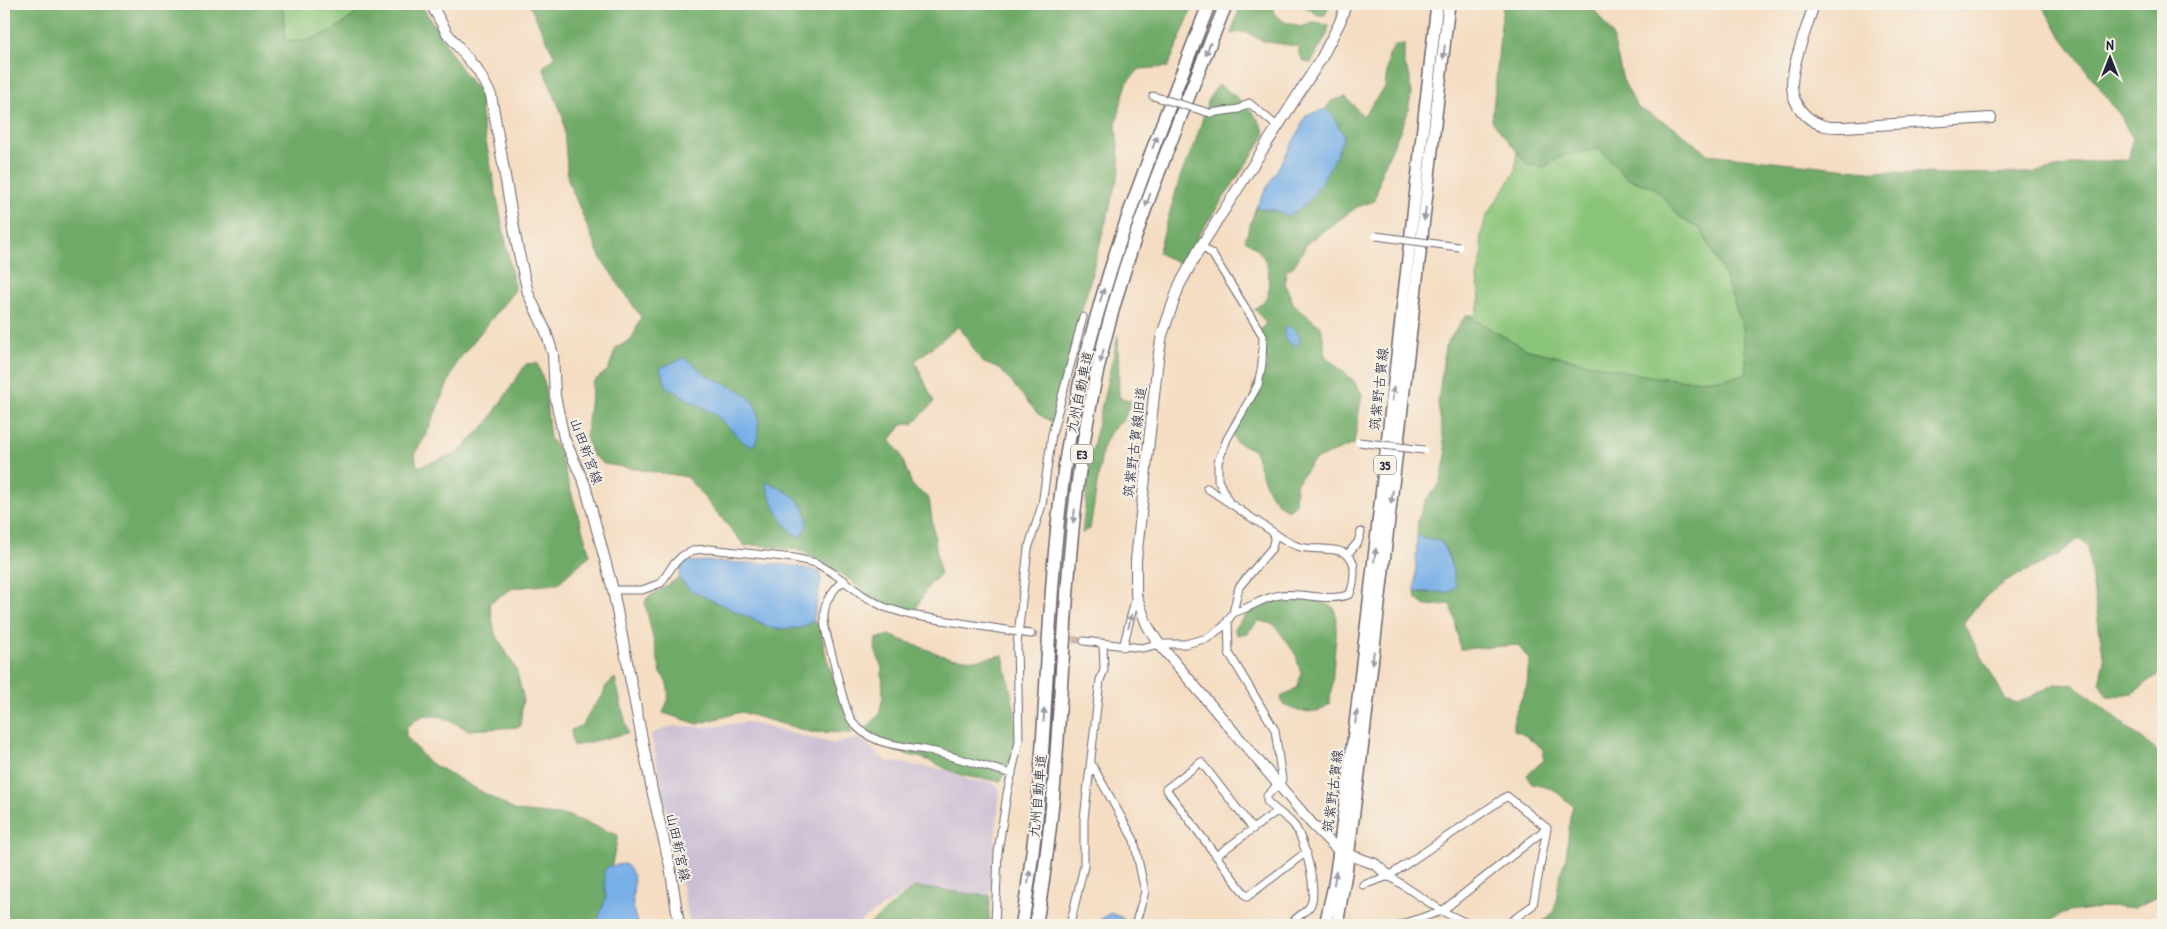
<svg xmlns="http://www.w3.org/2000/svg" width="2167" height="929" font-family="'Patrick Hand','Klee One',sans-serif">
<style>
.industrial{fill:#ccbfd4}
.green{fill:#8ac478;stroke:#56735a}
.forest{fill:#6faa68;stroke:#486652}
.water{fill:#78b0e7;stroke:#4d6991}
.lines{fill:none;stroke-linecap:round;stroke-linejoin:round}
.street-tunnel{stroke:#cab8a7;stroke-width:7;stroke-dasharray:7 3.5;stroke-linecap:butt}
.street-casing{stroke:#6c636a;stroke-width:9}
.secondary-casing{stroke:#6c636a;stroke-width:12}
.primary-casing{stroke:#6c636a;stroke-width:14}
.highway-casing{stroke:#6c636a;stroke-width:15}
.street{stroke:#fff;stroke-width:7}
.secondary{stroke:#fff;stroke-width:10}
.primary{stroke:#fff;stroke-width:11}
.highway{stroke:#fff;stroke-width:12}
.street-bridge-casing{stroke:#6c636a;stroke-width:9;stroke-linecap:butt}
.street-bridge{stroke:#fff;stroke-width:7}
.oneway{fill:#9c9ca7}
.labels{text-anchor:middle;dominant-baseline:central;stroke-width:4;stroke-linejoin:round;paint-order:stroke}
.shield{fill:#f7f3e8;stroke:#62616f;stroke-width:1}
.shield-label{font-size:12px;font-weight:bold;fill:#22223b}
.street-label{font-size:14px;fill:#22223b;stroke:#f7f3e8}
</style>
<rect width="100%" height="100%" fill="#f7f3e8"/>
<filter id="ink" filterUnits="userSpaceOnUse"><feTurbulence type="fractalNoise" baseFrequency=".02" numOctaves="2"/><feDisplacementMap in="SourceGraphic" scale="10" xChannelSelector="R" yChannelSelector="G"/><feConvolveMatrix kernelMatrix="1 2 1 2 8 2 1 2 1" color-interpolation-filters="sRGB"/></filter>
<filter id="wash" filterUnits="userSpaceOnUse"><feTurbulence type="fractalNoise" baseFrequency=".0096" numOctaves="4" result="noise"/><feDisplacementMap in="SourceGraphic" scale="20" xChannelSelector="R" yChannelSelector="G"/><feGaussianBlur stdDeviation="1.12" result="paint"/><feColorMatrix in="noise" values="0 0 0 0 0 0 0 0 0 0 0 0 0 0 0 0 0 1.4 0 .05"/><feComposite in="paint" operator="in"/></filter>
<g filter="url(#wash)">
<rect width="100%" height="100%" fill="#f4ddc2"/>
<path class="industrial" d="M746,722L834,744L860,738L886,761L947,770L970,781L991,782L1000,789L990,896L914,887L855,925H690L651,734L673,726L708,727Z"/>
<path class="green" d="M282,4H368C352,18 324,39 302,41C297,42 291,41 286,41Z
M1600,149L1626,178L1655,188L1681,218L1701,230L1721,267L1743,327L1747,374L1722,379L1679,380L1642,375L1528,350L1466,315H1476L1480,297L1477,278L1483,252L1480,239L1486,217L1515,172L1517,152L1528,165L1544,167L1564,155Z"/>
<path class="forest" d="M4,4H282L286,40C291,41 297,42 302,41C323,39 353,18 368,4H420C442,33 455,68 481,93V116L515,290L457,362L425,437L415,453L417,467L458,453L488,422L526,364L537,363L544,381L550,439L558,448L590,555L557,584L513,588L489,603L495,633L516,669L523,697L520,727L469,730L442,717L424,715L406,727V736L427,761L516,811L569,816L618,835L610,874L606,925H4Z
M529,4H1194L1168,67L1140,69L1128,81L1122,99L1116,125L1120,169L1052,422L1038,414L1001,370L982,362L959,326L915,361L934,402L913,424L902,425L890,440L900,453L912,485L929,499L940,575L926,589L914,613L871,598L845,576L800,550L754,545L745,546L687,477L604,464L591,454L586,436L593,382L608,370L616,348L632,339L641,317L600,257L568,180L563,117L543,67L555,57Z
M1241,4H1272L1274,14L1285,22L1300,27L1314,23L1329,25L1327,34L1311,63L1304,62L1299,53V47C1289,44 1278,44 1268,42C1250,38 1251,28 1231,34Z
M1301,4H1327L1328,8L1325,15H1318Z
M1503,4H1590L1612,34L1623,80L1637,107L1678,130L1707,154L1867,171L1950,174L2032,173L2091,161L2125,160L2129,158L2132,139L2122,118L2061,36L2041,4H2163V671L2133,693L2108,697L2099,683L2104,661L2087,546L2081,539C2071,542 2067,548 2059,554C2022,576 1985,584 1964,625L2006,700L2018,703L2055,684L2075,685L2163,756V896L2156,897L2135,908L2115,906L2069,912L2059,915L2045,925H1539L1554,912L1560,874L1566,859L1570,817L1573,806L1553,789L1532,784L1527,775L1544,760V750L1528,737L1514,730V716L1527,685L1529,660L1518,645L1460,649L1455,619L1450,604L1426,606L1416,599L1415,592L1430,593L1454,574L1448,554L1442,542L1417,536L1418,520L1426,500L1440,483L1446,456L1438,404L1445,346L1466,315L1528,350L1642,375L1679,380L1722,379L1747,374L1743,327L1721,267L1701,230L1681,218L1655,188L1626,178L1600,149L1564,155L1544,167L1528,165L1492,121Z
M1404,44V63L1410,77L1411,95L1407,115L1381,173L1375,201L1357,207L1308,242L1294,266L1286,271L1285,284L1294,305L1321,327L1325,347V356L1353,380L1362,394L1354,444L1314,460L1296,484L1295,505L1288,510C1267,501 1261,470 1254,450L1236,442L1231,432L1235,422L1251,405L1253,386L1267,365L1264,349L1258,334L1266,323L1255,309L1268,297C1270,270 1270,256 1245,240L1256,207L1268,211L1303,207C1319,185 1334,162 1344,136L1333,116L1326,109L1331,101L1346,97L1363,116L1385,87L1389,55L1395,45Z
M1218,85C1234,93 1263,117 1265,136L1200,233L1182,265L1158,253L1180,177L1196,140L1209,98Z
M1118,335L1119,397L1131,401L1124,419L1110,433L1103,447L1090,529L1082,533L1090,465L1096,431Z
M679,578C709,609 761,616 801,628L813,621L820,625L826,656L852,733L810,732L741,712L698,724L663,713C670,698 671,687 661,673L645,603L647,598Z
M1296,596L1317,600L1334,608L1337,620L1332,687L1329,704L1318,712L1298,711L1283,705L1281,697L1298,687L1301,674L1296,655L1274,624L1259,621L1247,633L1237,635L1234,628L1251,610L1267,602Z
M889,635L947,657L976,660L1003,655L1015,713V751L1000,782C988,778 977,779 965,776C950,772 937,763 922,758C896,751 882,752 863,731L879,715L883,697L882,668L875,649L876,639Z
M615,678L628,733L573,746L571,730L583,725L592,708L602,697L606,686Z
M914,887L990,896L989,925H869Z"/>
<path class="water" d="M1326,109L1333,116L1344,136C1337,154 1317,197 1301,208C1297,211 1292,213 1287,216C1278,209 1267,210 1256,207L1298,133L1306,115Z
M1287,327C1295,328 1301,334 1300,342L1297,346C1288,344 1283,339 1284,329Z
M684,358C692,362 696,368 703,372C726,389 762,388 758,427C758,434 758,439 754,445H747L716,415L667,387L660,368Z
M766,481C781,488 805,499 807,518C808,525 804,532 801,537C784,532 768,497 766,481Z
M1417,536L1441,542C1449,556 1453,570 1456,586L1449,592H1415Z
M710,561C746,565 785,560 819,572L821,580L813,621L801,628L774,629L690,590L679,578L682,565L686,562Z
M625,864C640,876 631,889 633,905C633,912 636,919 638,925H596L606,898L604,871L609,866Z
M1110,913L1123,918L1128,925H1092Z"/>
</g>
<g filter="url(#ink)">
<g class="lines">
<path class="street-tunnel" d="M1031,634L1084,641"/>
<defs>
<path id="street" d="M1153,96L1163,99
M1210,113L1239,109L1249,103L1277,126
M1201,246L1212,254L1263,336L1262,364L1258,385L1227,439L1218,462V480L1229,502
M1347,555L1358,542L1361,532
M844,580C818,602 822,619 830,648C835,664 844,710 852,721C872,748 906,745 935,752C961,759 987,767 1012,774
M613,590H642L661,583L673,565L682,556L695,550L709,549L794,558L816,563L833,573L864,596L884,607L910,615L1031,634
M1233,613C1250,608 1262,598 1280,595C1304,592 1328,603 1350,594C1353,586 1354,579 1354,571C1355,542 1318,552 1300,547C1290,544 1281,538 1273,532
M1228,621L1229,653L1275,730L1282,780L1267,796V801C1274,810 1285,815 1293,824C1304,836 1319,892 1310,906C1305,914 1295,916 1291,925
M1084,641L1142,648L1159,644H1185L1208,638L1224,626L1233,613L1239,587L1272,548L1274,540L1273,532L1207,488
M1123,647L1136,596
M1091,763L1134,840L1145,892L1135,925
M1253,829L1201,762L1166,789L1247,897L1301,856L1307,853
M1216,856L1277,811
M1389,876L1442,911L1470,925
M1363,885L1389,876L1507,796L1547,828L1533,905L1506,925
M995,925L998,852L1007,794L1019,741L1017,644L1028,549L1042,505L1052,434L1083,317
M1070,925L1084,866V819L1100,680L1104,670L1103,644
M1400,925L1442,911L1547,828"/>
<path id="secondary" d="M431,4L447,33L478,71L491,95L517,245L528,293L546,332L553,354L555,396L564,438L585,485L613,590L652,790L670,866L679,925
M1346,4L1340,22L1321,59L1201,246L1179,286L1162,335L1158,359L1136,560V595L1147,625L1159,644L1312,824L1339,851L1375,864L1389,876
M1814,4C1808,25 1791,66 1792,87C1793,105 1806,120 1822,125C1828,128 1838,127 1845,127L1991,118"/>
<path id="primary" d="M1325,925L1334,885L1339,851L1355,725L1437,4
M1337,925L1346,873L1363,742L1449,4"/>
<path id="highway" d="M1022,925C1029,881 1035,837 1039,793C1049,672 1049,549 1071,428C1097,280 1155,143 1209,4
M1036,925C1043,883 1049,840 1053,798C1065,662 1065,525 1093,391C1120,256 1175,130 1226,4"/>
</defs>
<use href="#street" class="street-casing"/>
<use href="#secondary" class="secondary-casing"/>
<use href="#primary" class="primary-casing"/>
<use href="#highway" class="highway-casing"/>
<use href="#street" class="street"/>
<use href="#secondary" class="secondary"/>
<use href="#primary" class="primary"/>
<use href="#highway" class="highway"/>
<defs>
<path id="street-bridge" d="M1163,99L1210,113
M1376,236L1459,247
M1359,442L1424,450"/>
</defs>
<use href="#street-bridge" class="street-bridge-casing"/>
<use href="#street-bridge" class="street-bridge"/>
</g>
<defs><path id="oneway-solid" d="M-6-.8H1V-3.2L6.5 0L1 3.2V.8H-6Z" transform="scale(1.25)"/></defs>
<g class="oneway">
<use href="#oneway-solid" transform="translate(1208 49) rotate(112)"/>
<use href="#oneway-solid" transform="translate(1444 52) rotate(97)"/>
<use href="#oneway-solid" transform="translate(1155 142) rotate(-68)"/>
<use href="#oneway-solid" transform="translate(1148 200) rotate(110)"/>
<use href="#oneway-solid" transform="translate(1425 214) rotate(97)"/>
<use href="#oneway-solid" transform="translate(1102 295) rotate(-73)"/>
<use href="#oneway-solid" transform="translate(1102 356) rotate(104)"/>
<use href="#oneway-solid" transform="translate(1393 394) rotate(-84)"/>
<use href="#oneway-solid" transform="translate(1392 497) rotate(97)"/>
<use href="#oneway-solid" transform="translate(1074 516) rotate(97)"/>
<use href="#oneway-solid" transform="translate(1375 555) rotate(-83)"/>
<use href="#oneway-solid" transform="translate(1130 621) rotate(-76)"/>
<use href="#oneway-solid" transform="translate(1373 658) rotate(97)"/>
<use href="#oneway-solid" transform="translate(1044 715) rotate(-86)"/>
<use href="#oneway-solid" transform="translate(1356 717) rotate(-83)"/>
<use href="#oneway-solid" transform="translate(1029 877) rotate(-82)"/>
<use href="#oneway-solid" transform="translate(1335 878) rotate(-81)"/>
</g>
</g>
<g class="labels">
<g class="shield">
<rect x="1071" y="444.5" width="22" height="19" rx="4"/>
<rect x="1374" y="455.5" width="22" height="19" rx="4"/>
</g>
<g class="shield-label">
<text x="1082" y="454">E3</text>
<text x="1385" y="465">35</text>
</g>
<g class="street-label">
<text transform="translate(1378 389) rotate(-84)">筑紫野古賀線</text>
<text transform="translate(1079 392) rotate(-78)">九州自動車道</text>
<text transform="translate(1134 442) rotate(-83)">筑紫野古賀線旧道</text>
<text transform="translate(587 451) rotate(70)">山田新宮線</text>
<text transform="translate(1332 791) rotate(-83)">筑紫野古賀線</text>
<text transform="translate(1037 796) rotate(-85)">九州自動車道</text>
<text transform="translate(679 847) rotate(78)">山田新宮線</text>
</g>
</g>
<rect width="2167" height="929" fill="none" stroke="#f7f3e8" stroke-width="20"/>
<g transform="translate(2110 58)" stroke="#f7f3e8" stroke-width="4" paint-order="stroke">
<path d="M0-4L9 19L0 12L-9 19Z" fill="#22223b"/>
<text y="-8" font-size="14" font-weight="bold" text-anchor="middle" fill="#22223b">N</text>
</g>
</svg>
